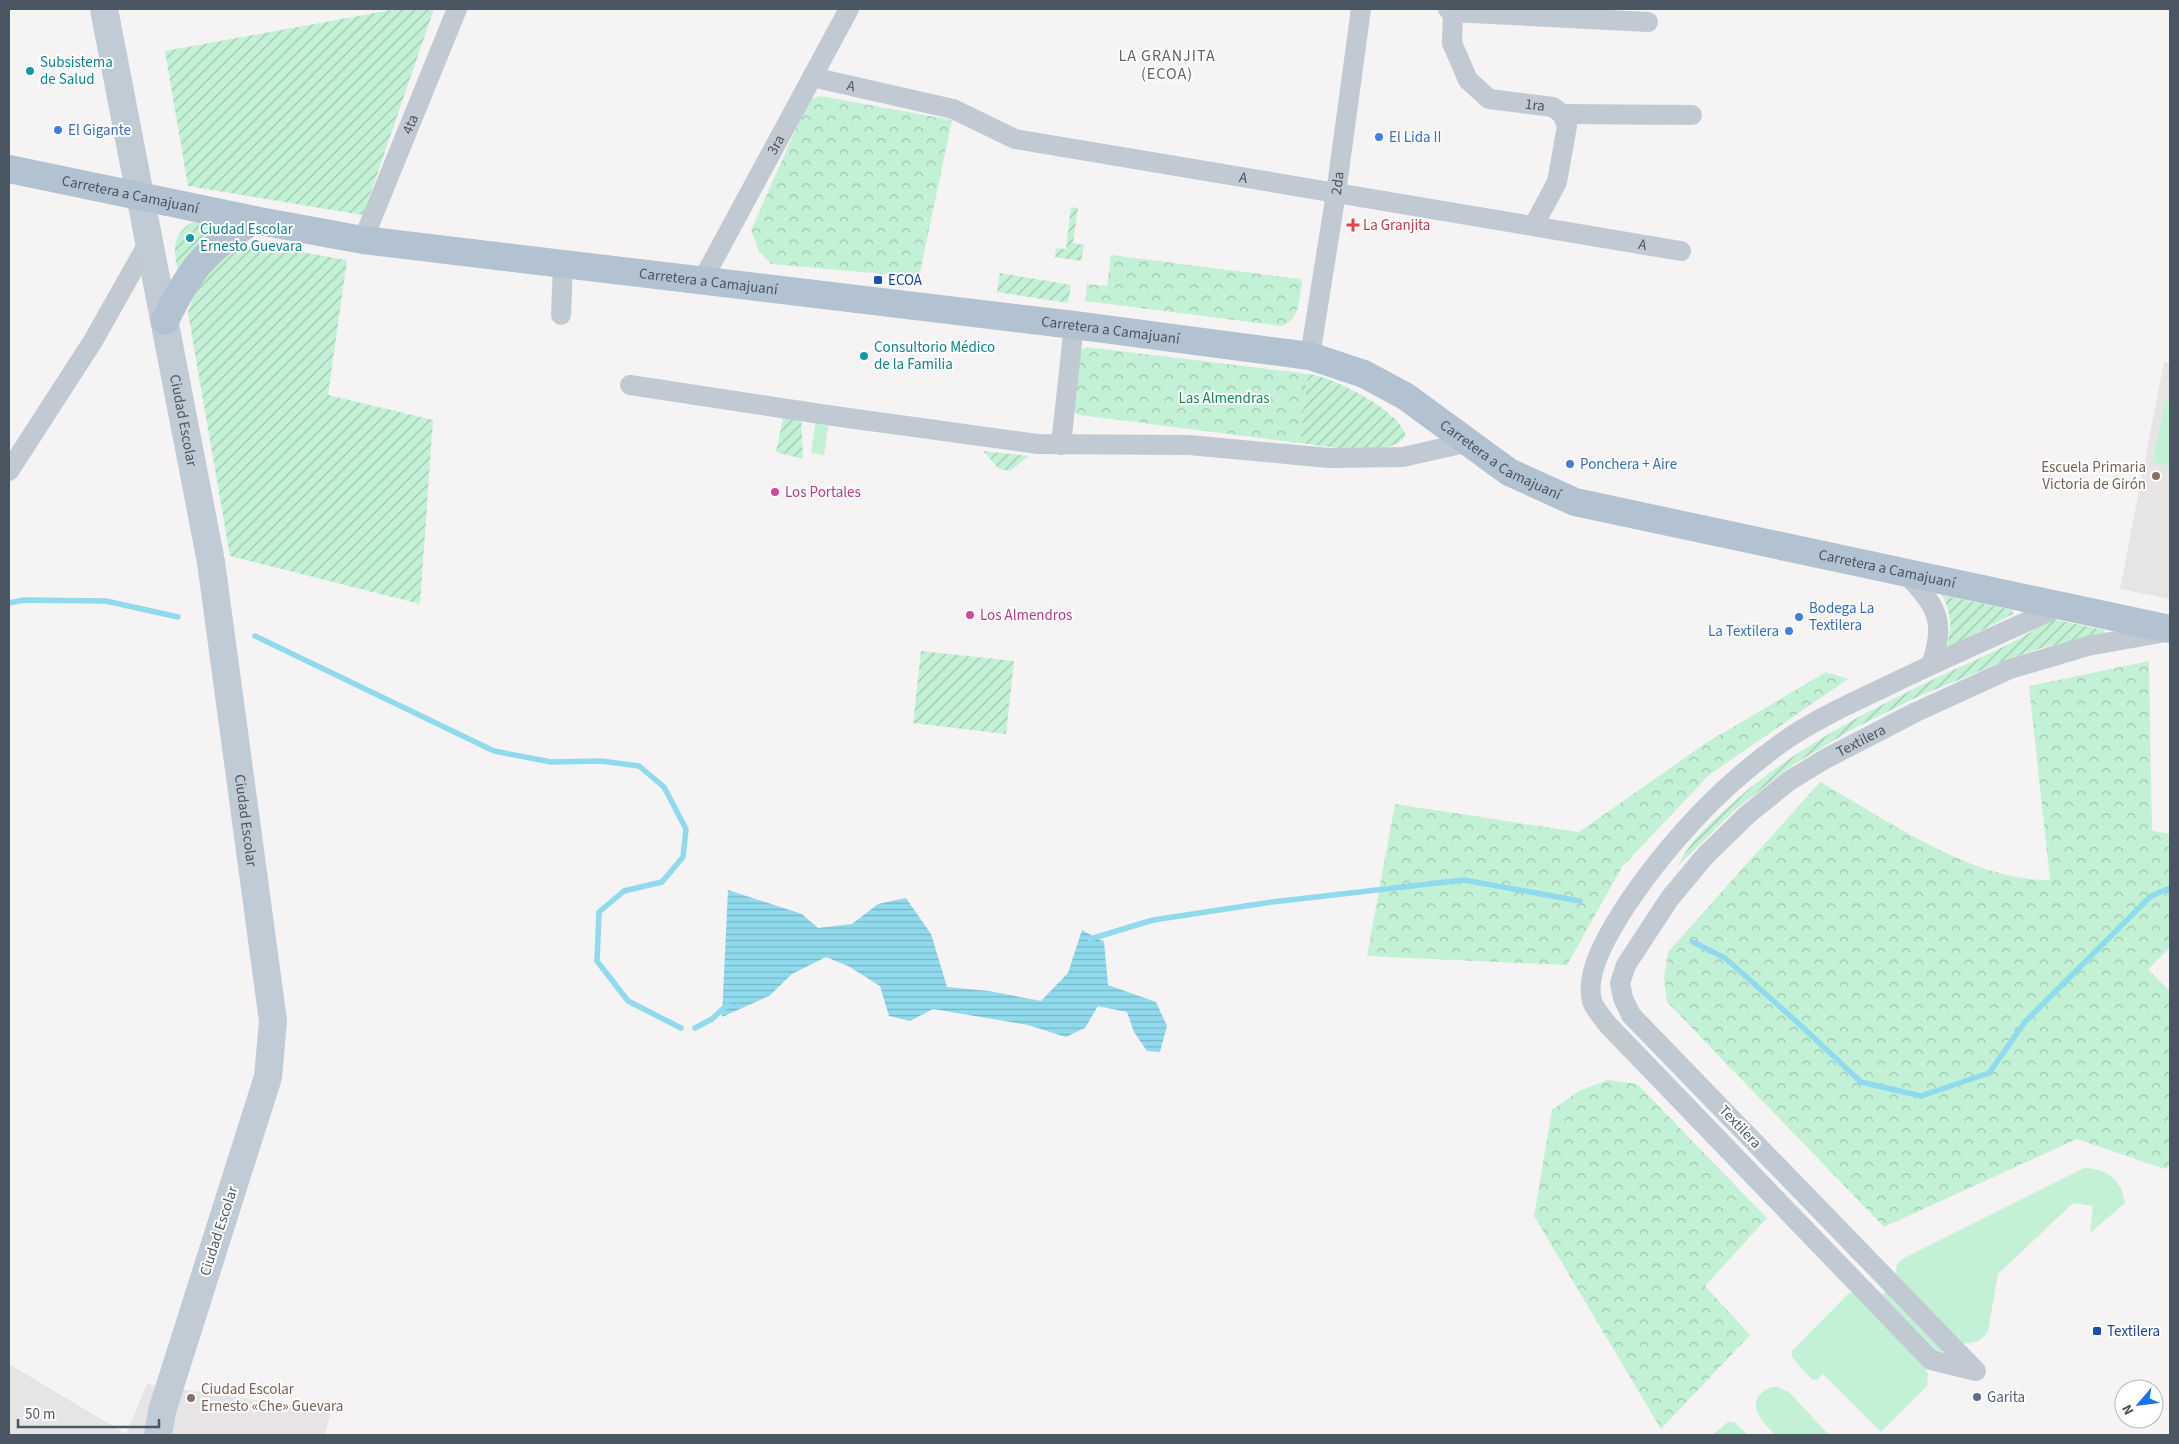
<svg xmlns="http://www.w3.org/2000/svg" width="2179" height="1444" font-family="'Source Sans 3',sans-serif">
<style>
.education{fill:#e6e4e5}
.grass{fill:#c3f1d5}
.forest{fill:url(#forest-crowns)}
.garden{fill:url(#garden-furrows)}
.water{fill:url(#water-rules)}
.lines{fill:none;stroke-linecap:round;stroke-linejoin:round}
.stream{stroke:#90daee;stroke-width:5.5}
.street{stroke:#c1cad2;stroke-width:20}
.secondary{stroke:#c1cbd6;stroke-width:28}
.primary{stroke:#b3c2d1;stroke-width:28}
.culture-dot{fill:#0f9aa8;stroke:#fff;stroke-width:2}
.shop-dot{fill:#3f7fe0;stroke:#fff;stroke-width:2}
.health-dot{fill:#e0444e;stroke:#fff;stroke-width:2}
.transit-dot{fill:#1a4fb4;stroke:#fff;stroke-width:2}
.education-dot{fill:#8d6e63;stroke:#fff;stroke-width:2}
.hotel-dot{fill:#d1479c;stroke:#fff;stroke-width:2}
.service-dot{fill:#5c6f8a;stroke:#fff;stroke-width:2}
.labels{text-anchor:middle;dominant-baseline:central;stroke-width:4;stroke-linejoin:round;paint-order:stroke}
.culture-label{font-size:15px;fill:#0d838f;stroke:#fff;text-anchor:start}
.street-label{font-size:15px;fill:#4a5661;stroke:#fff}
.shop-label{font-size:15px;fill:#366cbe;stroke:#fff;text-anchor:start}
.health-label{font-size:15px;fill:#be3a42;stroke:#fff;text-anchor:start}
.transit-label{font-size:15px;fill:#164399;stroke:#fff;text-anchor:start}
.park-label{font-size:15px;fill:#17864f;stroke:#fff}
.education-label{font-size:15px;fill:#785e54;stroke:#fff;text-anchor:end}
.hotel-label{font-size:15px;fill:#b23c85;stroke:#fff;text-anchor:start}
.service-label{font-size:15px;fill:#4e5e75;stroke:#fff;text-anchor:start}
.neighbourhood-label{font-size:16px;letter-spacing:1px;fill:#5f6368;stroke:#fff}
</style>
<defs>
<pattern id="forest-crowns" width="20" height="18" patternUnits="userSpaceOnUse" patternTransform="scale(1.25)"><rect width="20" height="18" fill="#c3f1d5"/><path d="M2 6a3 3 0 1 1 6 0M12 15a3 3 0 1 1 6 0" fill="none" stroke="#a0c6b0"/></pattern>
<pattern id="garden-furrows" width="10" height="10" patternUnits="userSpaceOnUse" patternTransform="scale(1.25)"><rect width="10" height="10" fill="#c3f1d5"/><path d="M-1 1l2-2M0 10L10 0M9 11l2-2" fill="none" stroke="#a0c6b0"/></pattern>
<pattern id="water-rules" width="6" height="5" patternUnits="userSpaceOnUse" patternTransform="scale(1.25)"><rect width="6" height="5" fill="#90daee"/><path d="M0 2.5h6" fill="none" stroke="#78b4c4"/></pattern>
</defs>
<rect width="100%" height="100%" fill="#f5f3f3"/>
<path class="education" d="M2164,362L2170,363V599L2120,589Z
M9,1364L126,1434L147,1384L331,1411L325,1435H9Z"/>
<path class="grass" d="M2165,400L2170,401V466L2153,462Z
M816,419L829,420L824,455L811,453Z
M2084,1168C2108,1169 2121,1179 2125,1203L2090,1233L2093,1206L2073,1203L1998,1274L1988,1331C1982,1343 1971,1343 1959,1344L1895,1278L1897,1264L1904,1258Z
M1886,1291L1944,1350L1940,1354L1882,1295Z
M1849,1293H1855L1923,1362L1928,1374L1927,1386L1881,1432L1823,1374L1817,1380L1811,1379L1792,1357V1351Z
M1771,1387H1777L1789,1392L1829,1435H1775C1761,1420 1742,1401 1771,1387Z
M1728,1422H1734L1748,1435H1712Z"/>
<path class="forest" d="M820,96L952,120L919,277L771,264L759,251L751,230L809,100Z
M1111,255L1300,279L1302,283C1299,300 1300,320 1281,326L1085,301L1087,284L1107,286Z
M1087,347L1308,374L1300,443L1080,415L1074,412L1081,350Z
M2149,661L2152,831L2170,834V947L2148,970L2170,991V1165L2165,1169L2077,1139L1884,1227L1667,1002L1664,978L1668,952L1820,782C1888,820 1971,881 2050,880L2029,686Z
M1826,672L1848,679L1709,775L1622,867L1567,965L1367,956L1395,804L1579,832L1706,743Z
M1608,1080L1637,1084L1767,1218L1705,1286L1750,1335L1661,1429L1534,1216L1552,1110L1579,1091Z"/>
<path class="garden" d="M397,9H434L363,215L188,186L165,51Z
M1071,207L1078,208L1073,243L1084,245L1081,261L1055,257L1056,248L1066,249Z
M199,219L223,227L179,274C172,249 172,230 199,219Z
M254,244L347,260L328,395L433,420L420,604L230,556L188,313C201,271 212,259 254,244Z
M1000,273L1071,285L1068,303L997,292Z
M1308,374C1332,376 1402,412 1406,436C1390,459 1325,446 1300,443Z
M784,413L801,416L803,459L776,452Z
M983,451L1029,456L1010,471L999,469Z
M1942,595L2012,610L2013,614L1946,649C1952,629 1952,614 1942,595Z
M2051,619L2104,630L2105,634L2038,649L1999,663L1915,698L1851,730L1793,765L1736,809L1678,866C1688,843 1708,825 1727,808C1789,751 1860,715 1936,678C1975,660 2015,644 2051,619Z
M921,651L1014,661L1006,734L913,723Z"/>
<path class="water" d="M728,890L802,914L818,928L852,924L878,904L906,898L931,934L947,987L989,991L1041,1001L1068,973L1082,930L1104,942L1108,985L1156,1002L1167,1026L1160,1052L1147,1051L1134,1032L1127,1012L1098,1006L1085,1028L1066,1037L1028,1025L933,1009L910,1021L889,1016L880,986L848,966L826,957L792,974L769,996L722,1017Z"/>
<g class="lines">
<path class="stream" d="M9,603L24,600L106,601L178,617
M255,636L494,751L551,762L601,761L639,766L664,787L686,829L683,857L662,882L624,891L599,912L597,961L628,1001L681,1028
M1090,939L1153,920L1272,902L1464,880L1580,901
M1693,942L1725,958L1797,1022L1861,1082L1921,1096L1989,1073L2025,1022L2151,896L2170,888
M695,1028L712,1019L727,1005"/>
<g class="street">
<path d="M1448,9L1451,12L1648,22"/>
<path id="s1" d="M1453,9L1452,43L1468,80L1489,99L1553,107L1562,114L1567,126L1557,182L1534,225"/>
<path id="s2" d="M812,77L953,109L1015,139L1681,251"/>
<path d="M1562,114L1692,115"/>
<path id="s3" d="M363,240L457,9"/>
<path id="s4" d="M702,281L849,9"/>
<path d="M561,315L563,264"/>
<path id="s5" d="M1310,356L1336,193L1361,9"/>
<path d="M630,385L841,417L1038,444L1189,445L1329,458L1403,457L1469,442"/>
<path d="M1061,445L1074,325"/>
<path d="M9,471L93,341L150,240"/>
<path d="M1905,573C1936,605 1947,620 1931,665"/>
<path id="s6" d="M2062,606C2002,633 1942,659 1883,688C1851,703 1819,718 1790,737C1724,782 1672,838 1627,904C1611,929 1584,971 1592,1001C1595,1010 1603,1018 1609,1026L1931,1360L1976,1371L1631,1015L1623,998L1620,983L1626,965L1670,898L1705,856L1747,815L1789,781L1825,759L1916,712L2010,669L2088,646L2166,632"/>
</g>
<path class="secondary" id="s7" d="M104,9L211,562L273,1021L268,1077L162,1411L158,1435"/>
<g class="primary">
<path id="s8" d="M9,169L254,220L363,240L1074,325L1310,356L1364,374L1405,396L1509,472L1575,502L2170,629"/>
<path d="M165,321C190,269 204,251 254,220"/>
</g>
</g>
<g class="culture-dot">
<circle cx="30" cy="71" r="5"/>
<circle cx="190" cy="238" r="5"/>
<circle cx="864" cy="356" r="5"/>
</g>
<g class="shop-dot">
<circle cx="58" cy="130" r="5"/>
<circle cx="1379" cy="137" r="5"/>
<circle cx="1570" cy="464" r="5"/>
<circle cx="1799" cy="617" r="5"/>
<circle cx="1789" cy="631" r="5"/>
</g>
<path class="health-dot" d="M1350.5 217.5h5v5h5v5h-5v5h-5v-5h-5v-5h5z"/>
<g class="transit-dot">
<rect x="873" y="275" width="10" height="10" rx="2.5"/>
<rect x="2092" y="1326" width="10" height="10" rx="2.5"/>
</g>
<g class="education-dot">
<circle cx="2156" cy="476" r="5"/>
<circle cx="191" cy="1398" r="5"/>
</g>
<g class="hotel-dot">
<circle cx="775" cy="492" r="5"/>
<circle cx="970" cy="615" r="5"/>
</g>
<circle class="service-dot" cx="1977" cy="1397" r="5"/>
<g class="labels">
<g class="culture-label">
<text x="40" y="62">Subsistema<tspan x="40" dy="17">de Salud</tspan></text>
<text x="200" y="229">Ciudad Escolar<tspan x="200" dy="17">Ernesto Guevara</tspan></text>
<text x="874" y="347">Consultorio Médico<tspan x="874" dy="17">de la Familia</tspan></text>
</g>
<g class="street-label">
<text stroke="none"><textPath href="#s2" startOffset="40">A</textPath></text>
<text stroke="none"><textPath href="#s1" startOffset="149">1ra</textPath></text>
<text stroke="none"><textPath href="#s3" startOffset="125">4ta</textPath></text>
<text stroke="none"><textPath href="#s4" startOffset="155">3ra</textPath></text>
<text stroke="none"><textPath href="#s2" startOffset="445">A</textPath></text>
<text stroke="none"><textPath href="#s5" startOffset="175">2da</textPath></text>
<text stroke="none"><textPath href="#s8" startOffset="124">Carretera a Camajuaní</textPath></text>
<text stroke="none"><textPath href="#s2" startOffset="850">A</textPath></text>
<text stroke="none"><textPath href="#s8" startOffset="709">Carretera a Camajuaní</textPath></text>
<text stroke="none"><textPath href="#s8" startOffset="1114">Carretera a Camajuaní</textPath></text>
<text stroke="none"><textPath href="#s7" startOffset="419">Ciudad Escolar</textPath></text>
<text stroke="none"><textPath href="#s8" startOffset="1534">Carretera a Camajuaní</textPath></text>
<text stroke="none"><textPath href="#s8" startOffset="1939">Carretera a Camajuaní</textPath></text>
<text stroke="none"><textPath href="#s6" startOffset="2062">Textilera</textPath></text>
<text stroke="none"><textPath href="#s7" startOffset="824">Ciudad Escolar</textPath></text>
<text transform="translate(1740 1127) rotate(46)">Textilera</text>
<text transform="translate(219 1231) rotate(-72)">Ciudad Escolar</text>
</g>
<g class="shop-label">
<text x="68" y="130">El Gigante</text>
<text x="1389" y="137">El Lida II</text>
<text x="1580" y="464">Ponchera + Aire</text>
<text x="1809" y="608">Bodega La<tspan x="1809" dy="17">Textilera</tspan></text>
<text x="1779" y="631" text-anchor="end">La Textilera</text>
</g>
<g class="health-label">
<text x="1363" y="225">La Granjita</text>
</g>
<g class="transit-label">
<text x="888" y="280">ECOA</text>
<text x="2107" y="1331">Textilera</text>
</g>
<g class="park-label">
<text x="1224" y="398">Las Almendras</text>
</g>
<g class="education-label">
<text x="2146" y="467">Escuela Primaria<tspan x="2146" dy="17">Victoria de Girón</tspan></text>
<text x="201" y="1389" text-anchor="start">Ciudad Escolar<tspan x="201" dy="17">Ernesto «Che» Guevara</tspan></text>
</g>
<g class="hotel-label">
<text x="785" y="492">Los Portales</text>
<text x="980" y="615">Los Almendros</text>
</g>
<g class="service-label">
<text x="1987" y="1397">Garita</text>
</g>
<g class="neighbourhood-label">
<text x="1167" y="56">LA GRANJITA<tspan x="1167" dy="18">(ECOA)</tspan></text>
</g>
</g>
<rect width="2179" height="1444" fill="none" stroke="#4a5661" stroke-width="20"/>
<g transform="translate(2139 1404) rotate(242)"><circle r="24" fill="#ffffff" stroke="#b7bbc0"/>
<path d="M0-4L9 19L0 12L-9 19Z" fill="#1a73e8"/>
<text y="-8" font-size="14" font-weight="bold" text-anchor="middle" fill="#4a5661">N</text>
</g>
<path d="M18 1419v8h141v-8" fill="none" stroke="#4a5661" stroke-width="2.5"/>
<text x="25" y="1419" font-size="15" fill="#4a5661" stroke="#ffffff" stroke-width="4" paint-order="stroke">50 m</text>
</svg>
